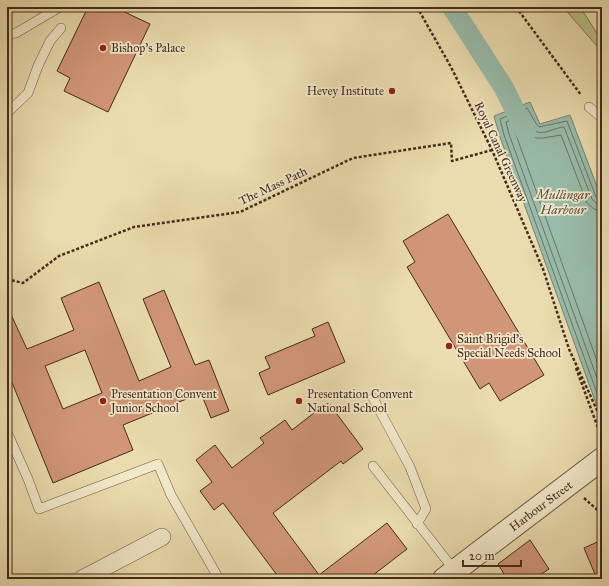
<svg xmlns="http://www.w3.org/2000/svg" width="609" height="586" font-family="'IM FELL Great Primer',serif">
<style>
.green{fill:#babf88;stroke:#7f7452}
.water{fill:#98bcab;stroke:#768272}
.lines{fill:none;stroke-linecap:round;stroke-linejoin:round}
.shore{stroke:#6e7364;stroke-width:1}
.canal{stroke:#98bcab;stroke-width:20}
.building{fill:#d19678;stroke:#442a1d;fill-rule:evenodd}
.service-casing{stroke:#6e5641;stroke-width:10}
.minor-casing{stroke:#6e5641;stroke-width:18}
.tertiary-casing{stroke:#6e5641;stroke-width:24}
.path{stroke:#442a1d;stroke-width:2.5;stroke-dasharray:3 2;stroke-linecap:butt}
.service{stroke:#f1e8ca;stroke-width:9}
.minor{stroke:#f1e8ca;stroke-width:17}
.tertiary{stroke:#f1e8ca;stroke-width:22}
.poi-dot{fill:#8f2418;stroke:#f1e8ca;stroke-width:1.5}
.labels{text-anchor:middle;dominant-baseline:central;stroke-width:3.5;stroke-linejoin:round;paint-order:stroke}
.poi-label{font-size:12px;fill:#442a1d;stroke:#f1e8ca;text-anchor:start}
.street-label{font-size:12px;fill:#442a1d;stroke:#f1e8ca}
.water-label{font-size:13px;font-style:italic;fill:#594e40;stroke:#f1e8ca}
</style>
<rect width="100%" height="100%" fill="#eadcae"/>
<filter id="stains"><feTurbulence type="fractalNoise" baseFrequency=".005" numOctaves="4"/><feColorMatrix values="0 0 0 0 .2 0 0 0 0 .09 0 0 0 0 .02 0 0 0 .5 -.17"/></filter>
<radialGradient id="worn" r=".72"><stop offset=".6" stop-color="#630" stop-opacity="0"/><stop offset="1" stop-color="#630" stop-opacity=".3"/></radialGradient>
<path class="green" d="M563,7H580L602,41V52Z"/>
<path class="water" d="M530,102L540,124L570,115L602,200V415L598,409L500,137L494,116Z"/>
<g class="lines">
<path class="shore" d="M602,200L599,199L596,197L567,121L539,127L537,125L527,108L500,119L504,135L602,407
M602,205L596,203L592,199L564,127C555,127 540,138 533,129C529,124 528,118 525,114L506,122L509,134L602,392
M602,211L594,209L587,203L561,135L543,138H536L529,133L522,122L514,125L515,132L602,375"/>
<path class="canal" d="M452,7L504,88L526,133"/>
</g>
<path class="building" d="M88,7H114L150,24L108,112L64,91L70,78L57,71Z
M448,214L544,375L500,401L489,383L480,389L407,267L415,262L403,241Z
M99,282L139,381L171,367L143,299L164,290L195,365L209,360L229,411L211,418L201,393L123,425L133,450L53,483L11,380L7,381V306L27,349L74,330L61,298ZM85,350L102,393L63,409L45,366Z
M328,322L345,362L268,395L259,373L270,368L265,357L315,336L312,329Z
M328,402L363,449L343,464L341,461L273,513L319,575L387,523L407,549L368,579H280L223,503L214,510L200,491L212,482L196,460L215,445L232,468L264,443L260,438L285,420L292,430Z
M530,540L549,569L534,579H507L498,564Z
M602,540V579H597L584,548Z"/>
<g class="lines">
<defs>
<path id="service" d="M7,34L16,33L60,7
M589,107L602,118
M7,113L28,93L38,66L50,41L61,28
M373,398L410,467L426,509L417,524
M7,432L28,479L39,509L158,464L171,495L219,579
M373,466L455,571"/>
<path id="minor" d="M82,579L162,537"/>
<path id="tertiary" d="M444,579L602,459"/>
</defs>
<use href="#service" class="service-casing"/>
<use href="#minor" class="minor-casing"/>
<use href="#tertiary" class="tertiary-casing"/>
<path class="path" d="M417,7L451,67L492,150L543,269L569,349L602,421
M516,7L581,95
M7,279L23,283L59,256L134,227L240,212L353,158L451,143L452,161L492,150
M576,368L601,436L599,438
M584,498L602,514"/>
<use href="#service" class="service"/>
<use href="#minor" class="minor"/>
<use href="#tertiary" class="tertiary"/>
</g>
<g class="poi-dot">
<circle cx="103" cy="48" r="4"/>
<circle cx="392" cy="91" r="4"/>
<circle cx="449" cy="346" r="4"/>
<circle cx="103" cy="401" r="4"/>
<circle cx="299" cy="401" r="4"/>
</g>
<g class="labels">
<g class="poi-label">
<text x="111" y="48">Bishop's Palace</text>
<text x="384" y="91" text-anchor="end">Hevey Institute</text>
<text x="457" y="339">Saint Brigid's<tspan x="457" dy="14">Special Needs School</tspan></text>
<text x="111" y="394">Presentation Convent<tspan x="111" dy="14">Junior School</tspan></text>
<text x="307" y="394">Presentation Convent<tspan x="307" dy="14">National School</tspan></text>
</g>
<g class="street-label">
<text transform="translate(501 152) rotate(65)">Royal Canal Greenway</text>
<text transform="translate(273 186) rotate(-25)">The Mass Path</text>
<text transform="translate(541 506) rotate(-37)">Harbour Street</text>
</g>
<g class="water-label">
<text x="563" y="195">Mullingar<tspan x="563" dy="15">Harbour</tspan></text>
</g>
</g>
<rect width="609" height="586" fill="none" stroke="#eadcae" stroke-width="24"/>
<rect x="8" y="8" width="593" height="570" fill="none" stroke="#442a1d" stroke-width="2"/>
<rect x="12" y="12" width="585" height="562" fill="none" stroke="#442a1d"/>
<path d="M463 560v6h58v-6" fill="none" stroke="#442a1d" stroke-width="2"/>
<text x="469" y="560" font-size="12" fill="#442a1d" stroke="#f1e8ca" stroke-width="3" paint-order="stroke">20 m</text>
<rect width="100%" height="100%" filter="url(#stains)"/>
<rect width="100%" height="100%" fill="url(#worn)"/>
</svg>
